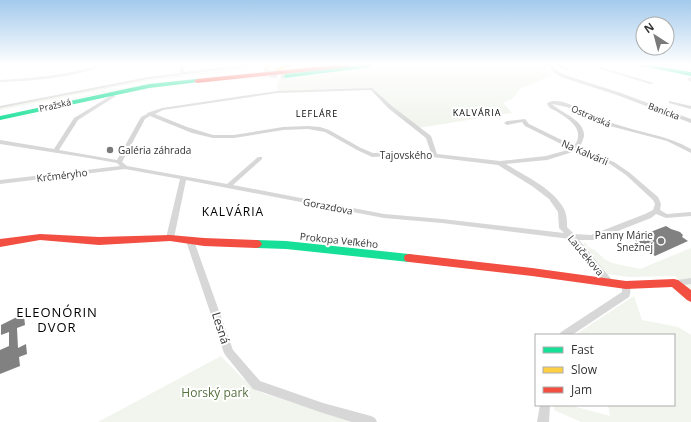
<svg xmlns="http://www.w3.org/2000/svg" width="691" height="422" font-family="'Open Sans',sans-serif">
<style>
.green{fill:#f1f5ed}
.building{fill:#818181}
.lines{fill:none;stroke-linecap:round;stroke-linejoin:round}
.secondary-tunnel{stroke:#d6d6d6;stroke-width:6;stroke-dasharray:6 3.5;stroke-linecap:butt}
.street{fill:#d7d7d7;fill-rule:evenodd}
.fast{fill:#16e098;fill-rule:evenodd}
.slow{fill:#ffcf43;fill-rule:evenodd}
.jam{fill:#f24e42;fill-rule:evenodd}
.poi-dot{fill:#7a7a7a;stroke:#fff;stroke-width:1.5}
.labels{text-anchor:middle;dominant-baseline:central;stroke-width:4;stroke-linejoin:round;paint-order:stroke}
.far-street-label{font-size:9px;fill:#333;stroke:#fff}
.far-neighbourhood-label{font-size:9px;letter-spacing:1px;fill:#000;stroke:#fff}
.poi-label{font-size:10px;fill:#333;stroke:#fff;text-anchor:start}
.street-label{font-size:10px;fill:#333;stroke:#fff}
.quarter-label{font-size:12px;letter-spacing:1px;fill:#000;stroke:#fff}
.near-street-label{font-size:12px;fill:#333;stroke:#fff}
.near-park-label{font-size:12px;fill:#56703f;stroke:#fff}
.near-neighbourhood-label{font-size:13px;letter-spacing:1px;fill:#000;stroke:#fff}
</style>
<rect width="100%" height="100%" fill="#fff"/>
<path class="green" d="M251,65H264L262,68L146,81L0,110V107L104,86L173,75L240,68L249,69Z
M334,65H341L156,84L97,94L0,117L96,93L132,87L187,79Z
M384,65H545V66L553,75L521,88L513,98L503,103L512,113L418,128L390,107L372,89L277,92L278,79L295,78Z
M270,76L282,77C240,79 197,82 155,88C102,96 51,109 0,122L116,94L157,87Z
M585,242L588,247L595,250L604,259L612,263L640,269L691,248V290L688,291L675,276L629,277L607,274L583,245Z
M634,296L642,320L678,327L691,335V422H581L554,410V405H569L610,416L608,405H674V335H575Z
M221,356L242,378L262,393L354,422H98Z"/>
<path class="building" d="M666,226L671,229L680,232L683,235L682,237L688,241L655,256L632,239Z
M24,316L25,325L17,328L18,348L26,344L27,354L19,357L20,366L0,374V350L9,346V332L1,335V325L17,317V319Z"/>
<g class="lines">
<path class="secondary-tunnel" d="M267,67V71L273,75L286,76"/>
<path class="street" d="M99,65H105C99,68 91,70 84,72C57,79 28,81 0,82V80C34,78 67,75 99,65Z
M180,65H184V72L240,65H251L249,66L148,79L0,108V106L148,77L180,73Z
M548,65H552L555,69L565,75L621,93L691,119V123L617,95L561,77L552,71Z
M554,65H560L570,69L567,70Z
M569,65H574L571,66Z
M588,65H594L654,83L650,84Z
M691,77V82L687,79Z
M372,88L392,106L431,136L437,154L500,161L546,156L571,149L525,126L522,122L507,125L504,123L507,121L525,119L529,124L574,146C576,143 578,140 578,137C580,125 564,116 556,111C552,109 548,108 547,103C555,98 568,103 576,107C589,112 601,120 615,124C641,133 667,135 691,149V153L667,141L610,126L567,107L552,104C561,113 585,120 584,136C583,140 581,145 579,148L614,162L630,173L658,197L661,204L660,210L667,214L691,212V216L666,218L656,214L651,218L595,240H579L612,280L613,282L612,284L609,285L606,284L570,239L442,223L384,218L186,180L174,238L173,240H167L166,238L180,179L125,169L0,184V180L120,166L117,163L89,158L0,144V140L54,149L74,118L112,95L116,96L78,120L59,150L117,160L141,117L147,114V113L162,108L277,91ZM371,90L388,108L426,138L431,153L416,151L373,153L361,148L329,130L320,127L308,126L283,127L234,135H213L187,127L155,114L163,110L277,93ZM150,116L192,133L213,138H234L283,130L308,129L325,132L357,150L372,157L416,155L498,165L532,186L549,199L558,212L559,228L564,233L442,219L384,214L233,185L262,159V157H258L227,184L127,166L122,162L145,119ZM576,151L610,164L626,175L653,200L655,204L653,210L645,214L591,235L574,234L567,227C567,222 567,216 565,211C555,189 526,177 506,164L547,160Z
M669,101L691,106V109L669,103Z
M190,238L193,239L194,241L233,350L260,381L323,403L371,416L375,418L377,422H352L323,413L253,389L226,356L224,353L186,241L187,239Z
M691,278V284L674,286L671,285L670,283L671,281Z
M626,282L629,283C631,287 631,293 629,297L572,335H559L561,332L622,292V285L623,283Z
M540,405H550L549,422H537Z"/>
<path class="fast" d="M359,65H374L371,67L286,78L283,76L286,74Z
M637,65H649L691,72V76Z
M197,79L200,81L199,82L149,88L0,120V116L149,84Z
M257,240L286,241L409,254L413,255L414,258L413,261L409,262L286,249L257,248L254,247L252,244L254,241Z"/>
<path class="slow" d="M266,65H272L267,69L264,67Z
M285,65H293L279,71L274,70Z"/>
<path class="jam" d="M334,65H352L349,67L197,83L194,81L197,79Z
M40,234L99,237L170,235L204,238L257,240L260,241L262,244L260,247L257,248L204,246L170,241L99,245L40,240L0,247V239Z
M409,254L532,268L626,281L674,279L678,280L691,290V302L687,300L672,287L626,289L532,276L409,262L405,261L404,258L405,255Z"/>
</g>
<linearGradient id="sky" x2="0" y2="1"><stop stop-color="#a3caec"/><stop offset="0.52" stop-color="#fff"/><stop offset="1" stop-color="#fff" stop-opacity="0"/></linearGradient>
<rect width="691" height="124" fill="url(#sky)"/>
<g class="poi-dot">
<circle cx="110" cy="150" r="4"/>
<circle cx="661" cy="241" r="4"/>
</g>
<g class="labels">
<g class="far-street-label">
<text transform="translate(55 105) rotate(-13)">Pražská</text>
<text transform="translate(664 111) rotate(21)">Banícka</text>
<text transform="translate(591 116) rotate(23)">Ostravská</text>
</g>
<g class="far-neighbourhood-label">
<text x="477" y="112">KALVÁRIA</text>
<text x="317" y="113">LEFLÁRE</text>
</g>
<g class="poi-label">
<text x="118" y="150">Galéria záhrada</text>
<text x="653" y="235" text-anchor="end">Panny Márie<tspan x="653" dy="12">Snežnej</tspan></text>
</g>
<g class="street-label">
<text transform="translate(585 152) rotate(23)">Na Kalvárii</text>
<text x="406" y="155">Tajovského</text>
<text transform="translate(62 175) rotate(-7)">Krčméryho</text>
<text transform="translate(328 206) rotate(11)">Gorazdova</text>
<text transform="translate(339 240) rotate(6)">Prokopa Veľkého</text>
<text transform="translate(586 255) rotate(50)">Laučekova</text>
</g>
<g class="quarter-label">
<text x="233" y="211">KALVÁRIA</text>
</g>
<g class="near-street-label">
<text transform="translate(221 328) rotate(72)">Lesná</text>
</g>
<g class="near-park-label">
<text x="215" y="392">Horský park</text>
</g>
<g class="near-neighbourhood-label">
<text x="57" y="312">ELEONÓRIN<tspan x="57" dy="15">DVOR</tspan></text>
</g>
</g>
<rect x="535" y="334" width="140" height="72" fill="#ffffff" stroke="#adadad"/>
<rect x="543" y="347" width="20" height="6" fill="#16e098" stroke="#adadad"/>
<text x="571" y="354" font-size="12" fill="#333333">Fast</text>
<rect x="543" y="367" width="20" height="6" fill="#ffcf43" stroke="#adadad"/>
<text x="571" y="374" font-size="12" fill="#333333">Slow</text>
<rect x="543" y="387" width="20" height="6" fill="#f24e42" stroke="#adadad"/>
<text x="571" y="394" font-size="12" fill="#333333">Jam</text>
<g transform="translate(655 36) rotate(324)"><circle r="19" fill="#ffffff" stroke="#adadad"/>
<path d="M0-3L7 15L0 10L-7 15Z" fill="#7a7a7a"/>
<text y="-6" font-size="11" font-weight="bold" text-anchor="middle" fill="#333333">N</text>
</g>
</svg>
